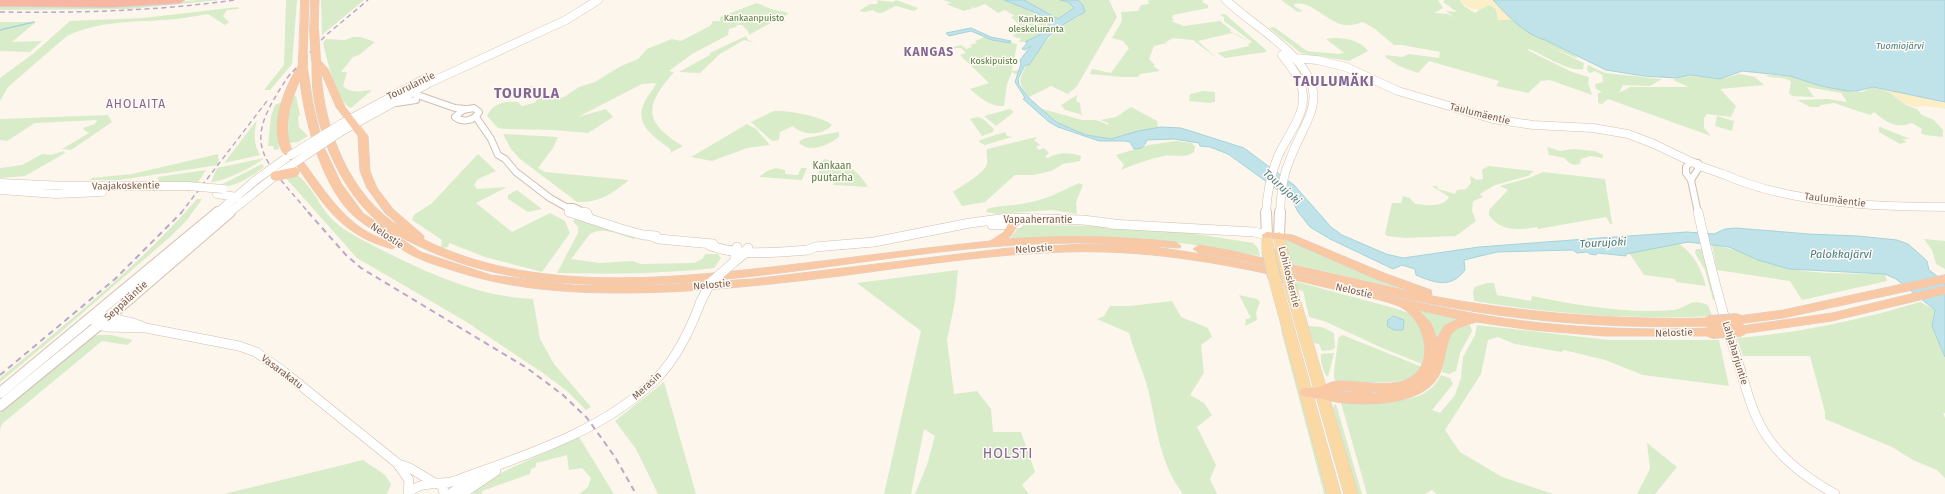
<svg xmlns="http://www.w3.org/2000/svg" width="1945" height="494" font-family="'Fira Sans',sans-serif">
<style>
.green{fill:#d8ecc9;fill-rule:evenodd}
.sand{fill:#fcefc7}
.water{fill:#bfe3e8;stroke:#a5d3da}
.lines{fill:none;stroke-linecap:round;stroke-linejoin:round}
.stream{stroke:#a5d3da;stroke-width:1.5}
.tertiary-far1-casing{stroke:#d1beb0;stroke-width:8}
.tertiary-casing{stroke:#d1beb0;stroke-width:10}
.secondary-far1-casing{stroke:#d6c0b0;stroke-width:9}
.secondary-casing{stroke:#d6c0b0;stroke-width:12}
.primary-casing{stroke:#dad1cd;stroke-width:1}
.trunk-casing{stroke:#dad1cd;stroke-width:1}
.motorway-casing{stroke:#dad1cd;stroke-width:2}
.tertiary-far1{stroke:#fff;stroke-width:6}
.tertiary{stroke:#fff;stroke-width:9}
.secondary-far1{stroke:#fff;stroke-width:8}
.secondary{stroke:#fff;stroke-width:10}
.primary{fill:#fbd9a5;fill-rule:evenodd}
.trunk{fill:#f9c8a4;fill-rule:evenodd}
.motorway{fill:#f7b7a3;fill-rule:evenodd}
.rail-far1{stroke:#b9a8c9;stroke-width:1.5;stroke-dasharray:5 3.5;stroke-linecap:butt}
.rail{stroke:#b9a8c9;stroke-width:2;stroke-dasharray:6 4.5;stroke-linecap:butt}
.tertiary-bridge-casing{stroke:#d1beb0;stroke-width:10;stroke-linecap:butt}
.secondary-bridge-casing{stroke:#d6c0b0;stroke-width:9;stroke-linecap:butt}
.primary-bridge-casing{stroke:#dad1cd;stroke-width:14;stroke-linecap:butt}
.trunk-bridge-far1-casing{stroke:#dad1cd;stroke-width:10;stroke-linecap:butt}
.trunk-bridge-casing{stroke:#dad1cd;stroke-width:14;stroke-linecap:butt}
.tertiary-bridge{stroke:#fff;stroke-width:9}
.secondary-bridge{stroke:#fff;stroke-width:8}
.primary-bridge{stroke:#fbd9a5;stroke-width:12}
.trunk-bridge-far1{stroke:#f9c8a4;stroke-width:9}
.trunk-bridge{stroke:#f9c8a4;stroke-width:12}
.labels{text-anchor:middle;dominant-baseline:central;stroke-width:3;stroke-linejoin:round;paint-order:stroke}
.far-park-label{font-size:9px;fill:#537a41;stroke:#fffaf3}
.far-water-label{font-size:9px;font-style:italic;fill:#437c86;stroke:#fffaf3}
.street-label{font-size:10px;fill:#7a5c4d;stroke:#fffaf3}
.park-label{font-size:10px;fill:#537a41;stroke:#fffaf3}
.water-label{font-size:11px;font-style:italic;fill:#437c86;stroke:#fffaf3}
.far-district-label{font-size:12px;font-weight:bold;letter-spacing:1px;fill:#846695;stroke:#fffaf3}
.quarter-label{font-size:12px;letter-spacing:1px;fill:#846695;stroke:#fffaf3}
.district-label{font-size:14px;font-weight:bold;letter-spacing:1px;fill:#846695;stroke:#fffaf3}
.near-quarter-label{font-size:14px;letter-spacing:1px;fill:#846695;stroke:#fffaf3}
</style>
<rect width="100%" height="100%" fill="#fdf6ec"/>
<path class="green" d="M199,0H219L129,9L0,10V6H125Z
M286,0H297L292,64L270,90H264L284,65Z
M321,0H364L322,35Z
M876,0L893,2L896,0L918,8L914,11L918,12L896,6C890,7 881,18 873,10L865,12L859,11L870,4H877L878,1Z
M943,0H1004L1046,17V29C1039,36 1029,43 1019,42L1021,38H1017L1012,35L1016,34L1012,31L1024,29L1011,17L1015,16L1005,10L998,13L985,4L975,8L970,6L973,8L964,11L946,4L952,3Z
M1023,0H1060L1068,2L1075,8L1058,19Z
M1078,0H1109L1117,17L1077,86L1068,94L1051,86L1029,97C1018,82 1018,82 1026,66L1029,65C1042,43 1057,27 1080,16L1083,5Z
M1148,0H1203L1202,2L1208,5V8L1173,15L1172,17L1174,20L1171,21L1184,26L1220,21L1231,30L1230,31C1235,35 1241,35 1248,41L1232,33L1198,41L1218,59L1193,40L1173,38L1166,42L1167,43L1154,46L1149,59L1155,65L1153,66L1160,71L1140,74L1138,77H1121L1090,74L1092,69L1111,73L1129,48L1123,41L1112,38L1122,21L1121,12L1138,11L1141,5L1149,4Z
M1281,0H1438L1443,8L1434,13L1448,14L1455,18L1446,11L1457,12L1443,2L1445,0H1460L1464,6L1475,13L1485,6L1490,5L1496,9L1498,19L1513,20L1537,37L1545,40L1578,57L1576,58L1546,45L1584,63L1583,69C1569,72 1543,55 1530,49L1527,50L1572,72L1589,77L1588,83L1592,95L1550,80L1541,81L1528,93L1496,86L1499,81L1429,61L1418,73L1399,66L1385,57L1386,55L1402,57L1409,54L1439,58L1440,52L1402,45H1394L1375,29L1363,22C1356,24 1350,26 1344,25C1329,23 1310,0 1295,4L1294,6L1303,11L1298,12Z
M757,3L771,9L789,13L780,19L787,22L774,21L749,35L748,31L742,25H737L736,27L729,29L728,35L692,54L669,71L674,72C646,104 641,121 683,146L670,153L671,150L669,148C653,136 633,124 645,101C648,95 654,89 656,83L642,84L578,117L606,109L613,117L588,133L554,130L505,129L498,128L487,116C493,103 505,101 518,102L522,106L534,103L537,100L535,97L507,98L532,86L539,89L538,95L549,98L564,97L579,87L595,82L621,66L638,59L647,49L672,39L681,41L710,26L713,21H720V17Z
M238,7L239,9L227,10L223,16L229,22L225,25L208,14C194,16 180,19 166,20C131,22 99,21 67,36L8,87L0,101V78L34,53L70,21L143,18Z
M1225,14L1266,50V52L1225,58L1217,53L1249,46L1248,44L1252,42L1224,21V17L1220,15Z
M0,22H36L12,42L42,41L30,52L0,51Z
M1274,27L1307,51L1338,54L1344,53L1326,39C1339,36 1360,39 1368,51L1349,61L1301,53L1269,28Z
M970,28L991,37L1017,44L1012,71L1019,70L1017,75L1012,72L1007,84L1004,106C990,107 981,98 970,89L989,83L960,55L966,53L961,48L944,49L961,45L966,49L972,47L970,45L977,43L975,41L985,37L971,31L949,36L951,34L946,33Z
M746,36L748,40L756,43L744,40L720,54L700,73L679,72L710,55V53Z
M353,37H361L375,42L359,55L353,57L341,72H347L343,86C351,94 362,91 372,90L351,108C337,104 326,56 323,43L326,39L345,40Z
M1588,65L1605,73L1662,79L1650,86L1623,85L1619,93L1630,87H1689L1675,81L1674,79L1692,76L1721,79L1739,74L1755,77L1764,85L1720,89L1736,106L1731,117L1707,114L1704,118V128L1711,136L1608,99L1602,104L1598,103V93L1602,92L1596,89L1595,84L1603,82L1602,75L1595,71L1590,73L1587,70Z
M1765,75L1790,76L1821,86L1854,92H1862L1873,87L1889,92L1906,105L1917,109L1922,115L1934,120L1943,130V137L1925,135L1921,133L1922,129L1912,123C1896,129 1886,122 1874,112L1870,115L1834,103L1821,105L1819,107H1810L1797,100L1828,99L1847,102L1841,93L1807,87L1814,97L1792,96L1789,93L1791,82C1784,75 1773,80 1765,75Z
M1203,91L1215,92V102L1210,103L1189,101L1190,94Z
M1077,95L1076,101L1080,103L1081,113L1083,115L1065,110L1061,105Z
M296,96L300,115L298,116L299,127L308,136L298,142L288,143L289,117L293,97Z
M284,101L277,129L279,149L274,150L273,146H268L271,116L275,105Z
M1131,107L1157,121L1158,128L1111,139L1101,138L1086,135L1056,122L1039,108L1082,120H1096L1109,125L1108,123L1100,120L1116,117Z
M1010,109L1014,112L996,126L984,116Z
M774,111C787,110 823,116 832,125C823,136 802,136 793,126L780,132L779,140L772,141L751,122Z
M108,115L112,122L71,150L62,149L89,133L85,131L83,128L95,124L97,120L35,123L7,141L0,140V119Z
M1717,116L1734,121L1732,131L1715,126Z
M978,117L983,119L994,129L993,132L982,136L970,119Z
M257,120C254,133 253,143 260,155L224,163Z
M747,124L756,129L770,145L747,148L712,161L691,157Z
M1879,127H1880L1910,139H1902L1907,142L1900,144L1879,132Z
M839,132V137C828,145 811,154 799,143L801,140L806,138Z
M1005,132L1007,136L1012,137L985,145L979,142L980,140Z
M503,134L558,137L553,148L538,168L545,172L629,180C612,194 599,203 577,202L520,159L511,149Z
M1036,137L1037,138L1034,140L1040,145L1036,147L1039,150L1044,148L1049,153L1045,157L1047,158C1059,152 1069,152 1081,156L1080,161L1063,164L1051,171L1034,175H1015L985,202L962,206L953,192C961,186 985,173 987,164C988,160 986,155 987,149Z
M1176,141L1192,143L1195,147L1194,152C1184,159 1175,154 1164,156C1149,159 1135,164 1121,170L1124,165L1116,155L1149,145Z
M1547,147L1560,151L1573,149L1595,151L1603,155V158L1590,156L1581,159L1580,164C1573,166 1569,164 1565,158L1549,155Z
M64,151L65,153L25,176L0,178V168L22,165L42,154L51,155Z
M218,154L219,165L119,180H90L92,178L132,174Z
M478,154L496,171L478,179L474,185L477,189L507,187L476,203L512,232L550,213L565,221L570,233L542,272L485,257L449,243L448,247L441,248L442,240L412,220L414,215L432,203Z
M264,158C254,167 223,182 211,182L217,168Z
M824,159C846,164 856,167 868,187L833,185L834,182L815,181Z
M262,164L264,167C249,177 237,188 219,186Z
M1488,166L1534,171L1528,176L1495,185L1480,194L1483,197L1473,201L1472,211L1476,221L1456,236L1405,238L1387,236L1385,234L1392,203H1401L1403,196L1410,198L1415,204C1426,205 1443,208 1449,197L1432,186H1437L1438,189L1455,194L1457,190L1466,189L1471,183L1470,176L1477,180L1483,179L1482,170Z
M776,168L785,170V174L798,175L801,168H807L802,180L759,177L767,171Z
M206,170L197,184L159,183L158,177Z
M1543,172L1605,179L1612,223L1611,225L1606,217L1538,229L1537,227C1517,230 1501,232 1489,215V210L1508,190L1500,186L1529,178Z
M296,174C313,186 319,207 334,221C348,234 367,242 384,251C430,274 480,297 533,299L540,339L554,364L591,407L586,410L567,391L543,373L465,321L357,258L284,176Z
M1079,183L1083,185L1076,202L1077,214L1052,210L997,214L986,212L987,209C999,205 1013,206 1027,203C1045,200 1062,191 1079,183Z
M517,190L542,209L528,212L508,199V195Z
M197,199H202L187,220L170,237L56,336L0,382V378C68,322 139,266 197,199Z
M577,217L636,237L634,239C620,235 603,226 590,234L571,259L599,263L633,261L641,264L694,263L702,259L705,254H718L721,258L714,268C662,274 609,274 557,273L578,233V227L573,221Z
M1020,225L1100,226L1184,232L1253,243L1258,248L1260,256L1188,244L1146,239L1080,236L1010,239Z
M1924,239L1945,241V269L1936,264L1932,250Z
M1285,240L1300,244L1428,295L1289,263Z
M1678,243C1694,254 1701,268 1706,286L1676,282L1675,279L1644,275L1629,253Z
M1712,245C1738,248 1761,262 1787,268C1816,275 1855,273 1885,274L1887,281L1802,300L1790,281L1717,270Z
M1696,249H1702L1715,300H1713L1705,270L1695,253Z
M958,270L955,301L947,340L954,394L977,391L991,409L993,432H1021L1035,472L1022,485L1029,494H915L927,465L935,436L924,429L911,494H884L921,331L857,283Z
M1294,281L1394,308L1409,313L1419,322L1427,345L1422,364L1380,347L1324,321L1309,317L1303,291L1297,290ZM1393,316L1403,320V330H1394L1387,326L1390,317Z
M1487,283H1494L1497,295L1531,301L1532,296C1574,305 1630,314 1673,310C1686,309 1690,297 1708,305L1712,316C1631,320 1553,314 1474,301L1473,292L1475,287Z
M1239,295L1257,299L1260,302L1256,313L1257,320L1245,326L1246,319L1251,318Z
M1172,301L1181,317L1208,328L1212,337L1201,345L1204,373L1190,395L1204,403L1212,415L1197,427L1216,465L1210,479L1217,494H1183C1159,463 1157,426 1148,389C1143,370 1134,352 1129,333L1097,319L1104,316L1110,306H1130Z
M1920,302L1945,315V413H1943L1945,418V478L1937,470L1913,460L1892,447L1825,419V412L1810,356H1743L1737,338C1799,333 1860,320 1920,302Z
M1415,309L1462,319L1445,326L1438,343L1431,325Z
M1470,325L1472,331L1460,353L1456,371L1449,374L1442,372L1451,333L1459,327Z
M1477,325L1609,340H1719L1729,386L1643,375L1605,360L1564,350L1561,352L1515,344L1498,337L1488,340L1481,374L1445,430L1460,452L1502,477L1553,494H1437L1432,490L1425,494H1367L1341,403C1373,397 1423,412 1441,375L1450,378L1453,384L1432,410L1440,413L1455,395L1461,378L1463,357L1475,335Z
M1307,326L1322,327L1334,333L1335,348L1331,350L1322,351L1319,344L1314,343Z
M1282,328L1328,494H1324L1281,330Z
M98,335H111L133,340L127,345L102,341L26,404L2,424L0,429V413L90,338Z
M1342,335L1345,336L1422,367C1419,371 1415,376 1410,378C1397,385 1352,382 1335,380C1332,376 1338,346 1338,338Z
M1334,353L1328,377C1323,373 1320,360 1321,354Z
M664,382L696,494H658L636,449L615,421Z
M1336,404L1362,494H1357L1333,409L1334,405Z
M579,437L614,494H579L588,487L591,478L582,468L569,470L567,455L536,463V467L531,469L530,474L482,491V494H473L474,489L505,471Z
M1647,443L1677,467L1655,494H1637L1650,469Z
M363,460L385,475L391,484L387,494H224Z"/>
<path class="sand" d="M1460,0H1493L1513,20H1498L1496,9L1490,5C1486,6 1485,8 1481,9C1472,12 1465,6 1460,0Z
M1873,87L1945,102V109L1925,106L1916,107L1905,104L1889,92Z"/>
<path class="water" d="M1004,0H1024L1058,19L1074,8L1068,2L1060,0H1078L1083,5L1085,12L1066,23L1048,37L1029,65H1025L1018,79L1019,85L1029,98L1056,122L1086,135L1111,139L1138,131L1161,127L1181,128L1244,148L1294,185L1331,227L1342,235L1386,254L1403,258L1479,247L1599,238L1687,232L1714,234L1725,229L1736,228L1809,234L1858,236L1897,240L1908,244L1915,250L1927,261L1929,270L1945,282V357L1932,326L1935,310L1896,279L1885,274L1789,269L1758,260L1729,247L1688,242L1626,254V256L1598,253L1596,255L1590,254L1587,252L1577,253L1573,250L1497,252L1464,260L1465,270C1451,289 1435,283 1416,275L1415,269L1402,265L1393,269L1330,239L1310,227L1298,212L1292,200L1228,154L1210,147L1200,146L1199,143L1174,139L1147,140C1144,147 1142,149 1134,149L1130,142L1125,141H1099L1058,127L1049,122L1023,99L1025,98L1015,82L1021,64L1020,60L1031,46L1025,50L1022,49L1028,42H1025C1035,36 1047,35 1049,21L1039,14Z
M1493,0H1945V102L1873,87L1857,91H1847L1821,86L1790,76L1742,71L1720,79L1691,75L1676,78L1644,76L1606,70L1545,40C1524,34 1507,15 1493,0Z
M971,28L991,37L1011,41L1010,43L992,40L971,31L949,36L946,33Z
M1393,316L1404,320L1403,330H1394L1387,326L1388,320Z"/>
<g class="lines">
<path class="stream" d="M0,30L34,22"/>
<defs>
<path id="tertiary-far1" d="M406,91L455,108L465,109
M396,103L416,100
M474,108L479,112C474,121 463,123 455,117L463,110Z
M476,117L491,139L498,155L505,159L516,172L550,198L566,207H573L586,213
M1691,162L1698,163L1700,166L1691,180L1686,173V167Z
M1691,180L1698,213
M566,207L571,213"/>
<path id="tertiary" d="M569,212L621,229L643,235L656,236
M584,212L587,213L588,217
M1698,212C1709,262 1722,312 1738,362C1746,387 1752,415 1768,438C1784,461 1810,480 1835,494
M1110,224L1254,232L1267,235
M992,225L1019,224
M651,236L659,239L713,244
M709,245C739,257 776,252 808,250L815,247L874,242L970,223L1008,218L1083,220L1115,224
M737,247L734,262L744,254L748,248
M96,315L133,323L146,328L239,346L256,352L284,372L397,463L409,480L408,492
M96,324L106,327L142,328
M398,464L410,468L433,482
M437,483L443,487L444,494
M408,493C422,481 434,485 451,482C457,481 462,478 468,476C533,453 608,428 658,377C678,356 691,328 701,301
M450,494L474,478
M462,494L496,471"/>
<path id="secondary-far1" d="M1226,0C1246,19 1270,33 1290,53C1334,98 1306,115 1289,162C1282,178 1281,196 1280,213
M1284,57L1317,60L1346,67L1398,91L1493,119L1533,125L1593,128L1628,134L1654,144L1700,166L1728,176
M341,124L426,78
M342,131L429,83L566,20L598,0
M1723,174C1786,203 1876,207 1945,207
M0,183L67,186H188
M0,190L56,194L102,192
M217,194L237,197
M217,213L257,179
M229,213L275,176
M1266,213C1267,193 1271,174 1278,156C1286,138 1305,115 1303,95C1302,79 1291,67 1282,55"/>
<path id="secondary" d="M1266,212L1267,235
M1279,235L1280,212
M0,393L218,212
M0,406L99,325L230,212"/>
<path id="primary" d="M1267,232L1272,235L1274,250L1268,254L1262,250V235Z
M1279,232L1284,235L1288,253L1282,257L1276,253L1274,235Z
M1274,273L1280,277L1341,494H1327L1268,277Z
M1289,278L1295,282L1358,494H1344L1283,282Z"/>
<path id="trunk" d="M301,0H309L307,56L303,59L299,56Z
M311,0H319L318,29L314,31L310,29Z
M316,58L319,59L328,69L345,107L368,136L370,171L377,188L393,209L423,235L424,237L423,239C529,293 666,279 780,266C850,258 920,248 990,241L1004,232L1009,222L1020,217H1028L1029,219C1026,223 1021,223 1018,226C1013,230 1013,236 1007,239C1064,235 1120,236 1176,242L1181,246L1180,248L1145,246C1252,258 1355,291 1461,311C1544,327 1627,331 1711,328L1715,329L1717,332L1715,335L1711,336H1604L1532,330L1476,322L1458,328L1451,334C1445,348 1446,363 1438,377C1421,406 1366,406 1336,402C1326,400 1317,397 1306,397L1301,395L1300,392L1301,389C1307,387 1314,389 1319,387C1326,385 1330,382 1336,381C1358,380 1382,387 1403,381C1439,369 1426,316 1396,305C1373,297 1348,293 1324,287C1239,266 1154,249 1065,252C990,254 915,266 840,276C767,285 694,293 621,293C566,293 511,289 458,272C436,265 416,260 397,246L392,249C342,235 326,208 298,168C293,160 283,156 280,147C271,120 285,86 300,63H306L307,65L313,104L323,145L341,183L363,213L421,252L491,275L573,285H662L752,279L1009,248L1083,244L1134,245C975,233 818,277 659,284C583,287 505,283 434,253C414,244 393,235 376,220C343,191 321,142 314,99C312,87 312,74 312,61ZM321,72L336,107L358,136L360,171L367,188L385,213L402,228C350,197 324,130 321,72ZM300,80C304,122 323,190 356,218C366,226 378,233 389,241C349,230 328,195 305,164C300,157 292,153 290,145C284,123 291,100 300,80ZM1418,310L1458,319L1444,326L1437,339L1431,323ZM1347,391L1376,393L1381,392H1332Z
M1267,232L1293,235L1384,273L1431,290L1432,296C1524,313 1615,320 1709,318L1713,319L1715,322L1713,325L1709,326C1616,329 1524,322 1432,304C1354,289 1278,266 1199,253L1193,249L1199,245L1228,250L1413,292L1376,279L1287,240L1263,237L1262,235Z
M1945,275V283L1783,318L1738,324L1734,323L1732,320L1734,317L1738,316L1783,310Z
M1945,286V294L1832,321L1741,334L1737,333L1735,330L1737,327L1741,326L1832,313Z"/>
<path id="motorway" d="M0,0H184L180,3L112,7L0,6Z"/>
</defs>
<use href="#tertiary-far1" class="tertiary-far1-casing"/>
<use href="#tertiary" class="tertiary-casing"/>
<use href="#secondary-far1" class="secondary-far1-casing"/>
<use href="#secondary" class="secondary-casing"/>
<use href="#primary" class="primary-casing"/>
<use href="#trunk" class="trunk-casing"/>
<use href="#motorway" class="motorway-casing"/>
<use href="#tertiary-far1" class="tertiary-far1"/>
<use href="#tertiary" class="tertiary"/>
<use href="#secondary-far1" class="secondary-far1"/>
<use href="#secondary" class="secondary"/>
<use href="#primary" class="primary"/>
<use href="#trunk" class="trunk"/>
<use href="#motorway" class="motorway"/>
<path class="rail-far1" d="M0,12C79,13 157,11 235,0
M290,74C241,145 258,153 309,213
M287,78L325,36L368,0
M181,213L267,101"/>
<path class="rail" d="M308,212L346,255L361,268L527,368L563,395L587,418L615,457L636,494
M0,375L115,279L182,212"/>
<defs>
<path id="tertiary-bridge" d="M701,301L711,282L734,262"/>
<path id="secondary-bridge" d="M291,155L341,124
M275,176L342,131
M257,179L285,159
M188,186L223,189"/>
<path id="primary-bridge" d="M1268,250L1274,277
M1282,253L1289,282"/>
<path id="trunk-bridge-far1" d="M314,29L316,61
M303,56V65
M275,176L295,172"/>
<path id="trunk-bridge" d="M1709,322L1738,320
M1711,332L1741,330"/>
</defs>
<use href="#tertiary-bridge" class="tertiary-bridge-casing"/>
<use href="#secondary-bridge" class="secondary-bridge-casing"/>
<use href="#primary-bridge" class="primary-bridge-casing"/>
<use href="#trunk-bridge-far1" class="trunk-bridge-far1-casing"/>
<use href="#trunk-bridge" class="trunk-bridge-casing"/>
<use href="#tertiary-bridge" class="tertiary-bridge"/>
<use href="#secondary-bridge" class="secondary-bridge"/>
<use href="#primary-bridge" class="primary-bridge"/>
<use href="#trunk-bridge-far1" class="trunk-bridge-far1"/>
<use href="#trunk-bridge" class="trunk-bridge"/>
</g>
<g class="labels">
<g class="far-park-label">
<text x="754" y="18">Kankaanpuisto</text>
<text x="1036" y="19">Kankaan<tspan x="1036" dy="10">oleskeluranta</tspan></text>
<text x="994" y="61">Koskipuisto</text>
</g>
<g class="far-water-label">
<text x="1900" y="46">Tuomiojärvi</text>
</g>
<g class="street-label">
<text transform="translate(411 86) rotate(-26)">Tourulantie</text>
<text transform="translate(1480 114) rotate(14)">Taulumäentie</text>
<text transform="translate(126 186) rotate(-1)">Vaajakoskentie</text>
<text transform="translate(1835 200) rotate(7)">Taulumäentie</text>
<text x="1038" y="220">Vapaaherrantie</text>
<text transform="translate(387 236) rotate(34)">Nelostie</text>
<text transform="translate(1034 249) rotate(-4)">Nelostie</text>
<text transform="translate(1289 277) rotate(76)">Lohikoskentie</text>
<text transform="translate(712 285) rotate(-5)">Nelostie</text>
<text transform="translate(1354 291) rotate(13)">Nelostie</text>
<text transform="translate(126 301) rotate(-42)">Seppäläntie</text>
<text transform="translate(1674 333) rotate(-2)">Nelostie</text>
<text transform="translate(1735 353) rotate(73)">Lahjaharjuntie</text>
<text transform="translate(282 372) rotate(37)">Vasarakatu</text>
<text transform="translate(647 386) rotate(-43)">Merasin</text>
</g>
<g class="park-label">
<text x="832" y="166">Kankaan<tspan x="832" dy="12">puutarha</tspan></text>
</g>
<g class="water-label">
<text transform="translate(1282 187) rotate(42)">Tourujoki</text>
<text transform="translate(1603 243) rotate(-3)">Tourujoki</text>
<text x="1841" y="254">Palokkajärvi</text>
</g>
<g class="far-district-label">
<text x="929" y="52">KANGAS</text>
</g>
<g class="quarter-label">
<text x="136" y="104">AHOLAITA</text>
</g>
<g class="district-label">
<text x="1334" y="81">TAULUMÄKI</text>
<text x="527" y="93">TOURULA</text>
</g>
<g class="near-quarter-label">
<text x="1008" y="453">HOLSTI</text>
</g>
</g>
</svg>
